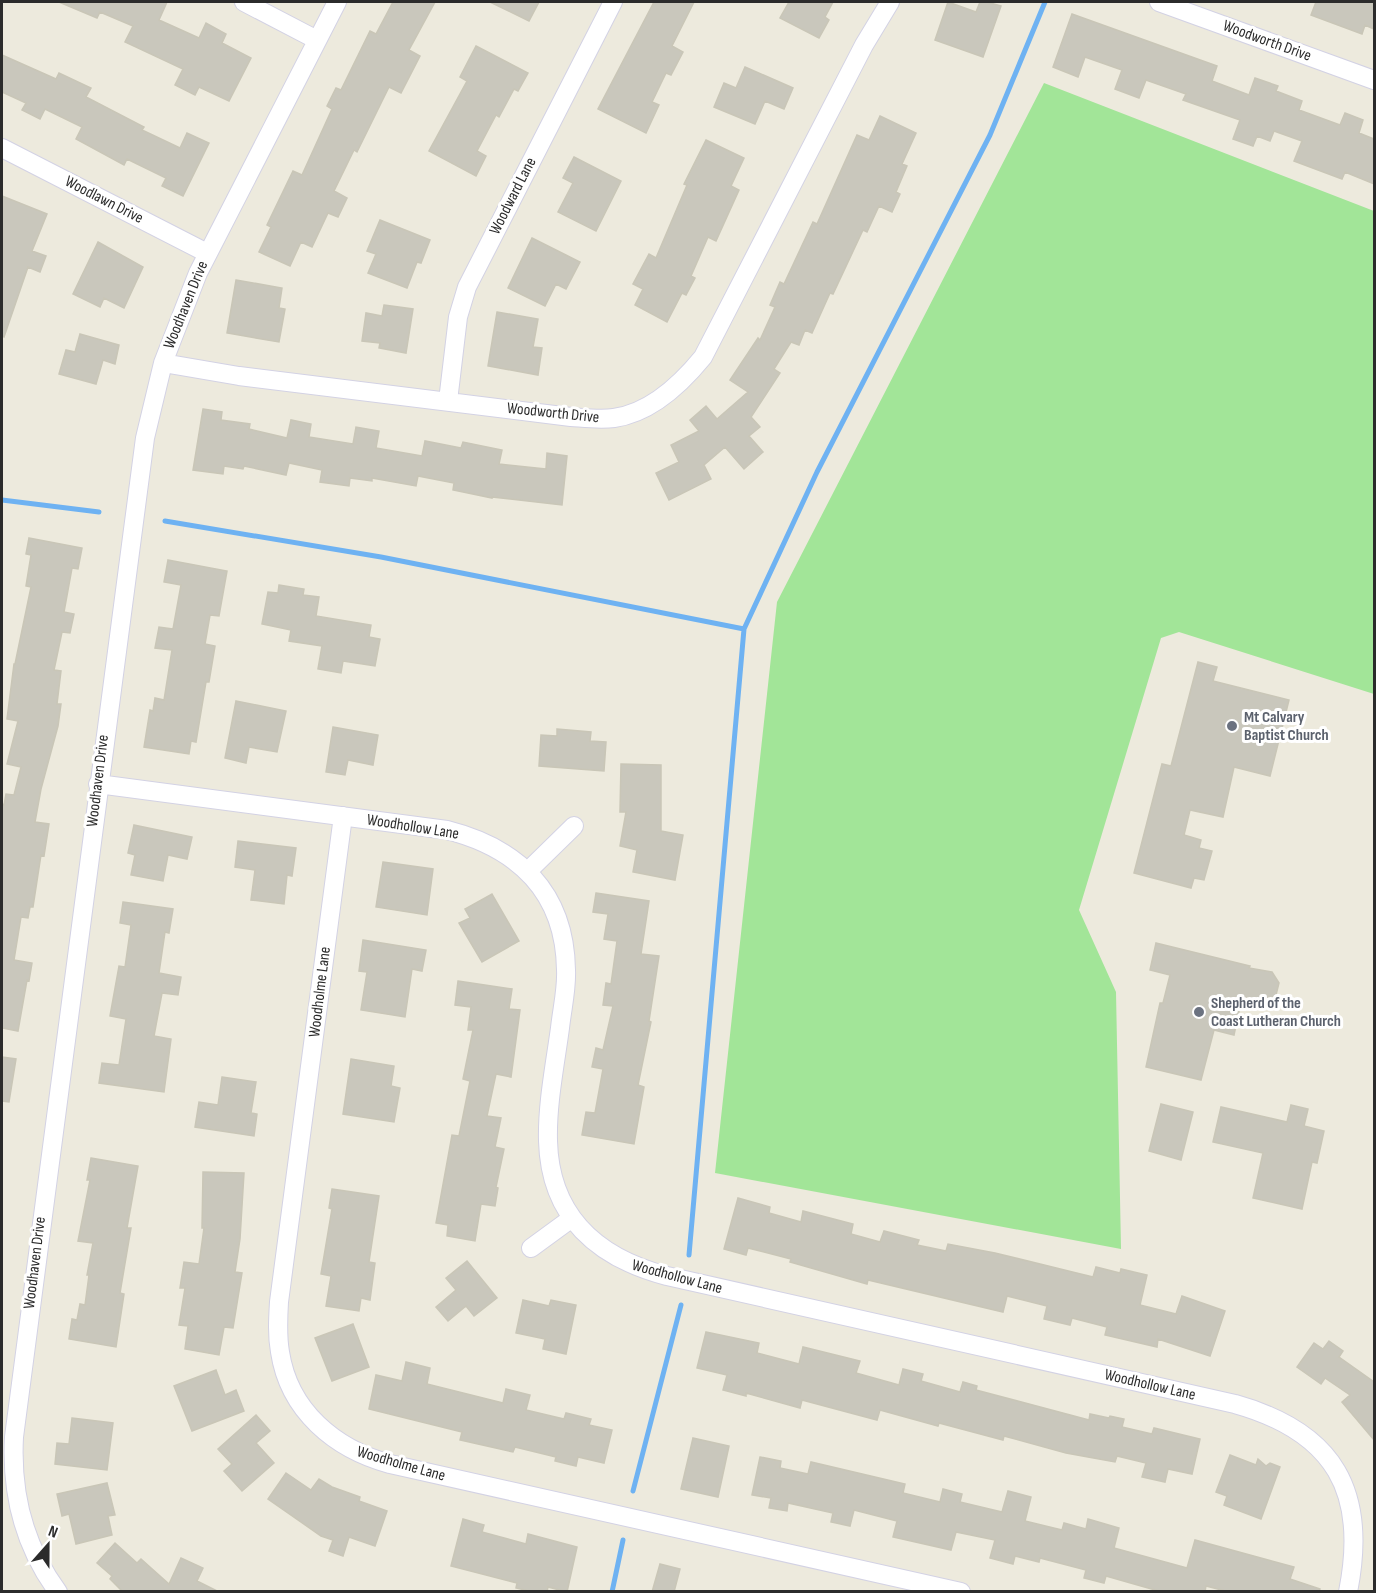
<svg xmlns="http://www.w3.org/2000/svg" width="1376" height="1593" font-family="'Sofia Sans Condensed',sans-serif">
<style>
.green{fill:#a2e598}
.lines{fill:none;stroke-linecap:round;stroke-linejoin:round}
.stream{stroke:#6eb2f2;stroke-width:5}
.building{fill:#c9c7bc;stroke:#c9c6b7;stroke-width:1.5}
.minor-casing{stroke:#d3d2e4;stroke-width:20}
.minor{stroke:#fff;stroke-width:18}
.worship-dot{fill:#6b7280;stroke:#fff;stroke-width:2}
.labels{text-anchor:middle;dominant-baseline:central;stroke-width:6;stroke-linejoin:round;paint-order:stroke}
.street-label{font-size:16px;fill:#2b2b2b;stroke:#fff}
.worship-label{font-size:16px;font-weight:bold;fill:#5b616d;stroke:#fff;text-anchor:start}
</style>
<rect width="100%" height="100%" fill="#edeadd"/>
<path class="green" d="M1044,83L1374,211V694L1179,632L1161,638L1079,910L1116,992L1121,1249L715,1173L777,602Z"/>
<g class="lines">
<path class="stream" d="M2,500L99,512
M165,521L381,557L744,629
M689,1255L744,629L817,472L990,135L1045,2
M633,1491L681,1305
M612,1592L623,1540"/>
</g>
<path class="building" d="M59,2H167L159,20L199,38L206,23L226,34L222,43L251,58L229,101L199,87L195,95L175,85L183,69L125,42L133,26L100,12L97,18Z
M393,2H435L409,50L420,56L401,93L389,87L357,152L354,150L334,191L347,198L338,217L328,213L312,247L301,242L290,266L259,252L271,227L267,225L293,171L302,175L332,109L327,106L336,88L341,90L370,31L376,34Z
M490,2H539L529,21Z
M654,2H694L672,46L683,52L671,75L666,73L652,102L659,105L646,133L598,109Z
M789,2H833L825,17L829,20L819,38L780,18Z
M948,2L976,12L980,2H987L1001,6L983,57L935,40Z
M1316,2H1374V29L1365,25L1362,34L1311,15Z
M1072,14L1217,66L1212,81L1249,95L1255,78L1278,86L1276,91L1302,101L1299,110L1340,125L1345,113L1363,120L1359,133L1374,139V184L1345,172L1342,179L1294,161L1302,141L1274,131L1270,141L1257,136L1253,146L1233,139L1240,120L1183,100L1186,94L1146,80L1139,98L1115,89L1122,70L1085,57L1078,77L1053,67Z
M476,46L528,73L518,91L514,89L499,117L496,115L477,151L486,156L476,176L429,151L467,81L460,77Z
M2,55L56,79L59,73L91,88L86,97L144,127L142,130L180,148L187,133L209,143L183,196L162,186L166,178L127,159L124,165L76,139L82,127L45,109L40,119L22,110L26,103L2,92Z
M745,67L793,88L784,109L765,101L755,124L714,107L724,83L736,88Z
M880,116L916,133L902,164L907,166L896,192L900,194L892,212L879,206L867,232L863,230L833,294L830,293L812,333L805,330L799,345L791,342L774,369L780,373L751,417L760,427L749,436L763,452L744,469L725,447L704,465L711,479L669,500L656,473L679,462L671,445L699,431L690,420L706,406L717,419L748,392L730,380L758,338L760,340L775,307L770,305L780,282L784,284L813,222L817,224L857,135L869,140Z
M706,140L744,158L731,186L739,190L716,241L708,237L691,276L695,278L686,295L682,293L667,322L635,305L643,289L633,284L649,254L656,258L687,185L684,184Z
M574,157L621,181L596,231L558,212L573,183L563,178Z
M2,196L47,214L32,251L46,256L40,272L28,267L4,337L2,336Z
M380,220L430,240L421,263L417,262L407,288L368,273L376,254L367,251Z
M532,238L580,262L566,289L556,284L545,306L508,288Z
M98,242L143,267L124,308L104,298L100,307L73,294Z
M236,280L282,288L279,308L285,309L279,342L227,333Z
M384,305L413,309L406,353L379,348L380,343L362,341L366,313L382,316Z
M497,312L538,319L533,347L542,348L538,375L488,366Z
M80,334L119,345L115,364L103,360L96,384L59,374L66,350L75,352Z
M203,409L222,412L221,420L250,424L249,429L287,438L291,420L311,424L309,437L353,444L356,427L379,431L376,448L422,456L425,441L461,448L463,442L502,450L499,464L546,469L547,453L567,456L562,505L492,497V498L453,490L454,483L418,476L416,486L372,478V481L350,478L349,486L320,482L322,470L289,463L286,475L244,466L243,469L224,466L223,474L193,470Z
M29,538L82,548L78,569L72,568L64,612L74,614L70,633L62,632L54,670L61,671L57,704H61L58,726L41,789L35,822L49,824L44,856L41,855L33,907H30L28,918L21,917L14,960L32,963L29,981L27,980L18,1031L2,1028V804L4,805L6,794L14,795L21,767L7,764L18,721L7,719L14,664H15L31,587L26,586L31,555L26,554Z
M168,560L227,571L219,616L210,615L205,644L215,646L209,682H206L196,742L191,741L189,754L144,747L150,710L153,711L155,698L164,700L172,650L155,648L159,627L173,629L181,585L164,582Z
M279,585L304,589L303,595L319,597L316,616L371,625L369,637L380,639L375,666L343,661L341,673L318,669L322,646L289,641L291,630L262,624L268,592L278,593Z
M1198,662L1217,667L1213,681L1289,700L1270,776L1234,767L1223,817L1190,810L1184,835L1201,840L1199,848L1212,851L1204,880L1194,878L1191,888L1134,873L1162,764L1171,766Z
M236,701L286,711L277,752L249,747L246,763L225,758Z
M333,727L378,735L373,765L348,760L345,775L326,772Z
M557,729L591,732L590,741L606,742L604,771L539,766L541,735L557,736Z
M621,764L661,765V831L683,835L675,880L633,872L637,850L620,846L626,812H620Z
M134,825L192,837L187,859L168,855L163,881L131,875L135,855L128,853Z
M238,841L296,848L292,876L287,875L284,904L251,900L255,870L235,867Z
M383,862L433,869L427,915L376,907Z
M596,893L649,901L641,954L659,956L649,1021L651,1022L638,1085L644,1087L634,1144L582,1135L586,1112L595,1113L603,1069L592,1067L596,1048L603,1050L613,1006L603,1005L606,983L611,984L617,941L604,939L608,914L593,912Z
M492,894L519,941L482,962L459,923L470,918L465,909Z
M123,902L173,909L169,933L165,932L159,973L181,977L178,995L162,993L154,1036L171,1039L164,1092L99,1083L102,1063L119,1065L126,1019L110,1016L119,966L125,967L131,925L120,923Z
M363,940L426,950L422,971L412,969L405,1017L361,1010L367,972L359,971Z
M1156,943L1250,966L1249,968L1272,972L1279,983L1276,995L1265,1002L1242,997L1234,1035L1214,1030L1201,1080L1146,1067L1160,1003H1163L1170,975L1150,970Z
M458,981L512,989L509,1009L520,1010L511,1077L496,1074L487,1116L501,1118L495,1147L504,1149L496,1187L498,1188L495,1206L481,1204L475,1241L447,1236L448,1225L436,1223L452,1135L459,1136L470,1081L463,1079L473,1030H468L471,1007L455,1005Z
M2,1057L16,1059L9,1102L2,1101Z
M351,1059L394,1066L391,1086L400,1088L394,1122L343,1114Z
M222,1077L256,1082L251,1113L257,1114L254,1136L195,1127L199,1102L218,1105Z
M1161,1104L1193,1112L1181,1160L1149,1151Z
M1291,1105L1308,1109L1304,1126L1324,1131L1317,1163L1312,1162L1302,1209L1253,1198L1263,1153L1213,1142L1221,1107L1287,1122Z
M91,1158L138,1166L127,1228H131L120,1293L124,1294L116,1347L69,1339L72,1319L77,1320L80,1304L85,1305L89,1275H87L93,1243L78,1241L90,1180H87Z
M203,1172L244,1173L240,1239L235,1272L242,1273L233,1328L224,1327L219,1355L185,1349L188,1326L179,1325L185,1288H180L184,1262L199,1264L204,1228H202Z
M332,1189L379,1196L369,1262L375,1263L370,1300L361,1298L359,1311L326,1306L331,1276L321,1274L332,1209L329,1208Z
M738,1198L770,1207L769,1213L801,1222L803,1211L853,1224L851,1234L880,1242L884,1231L919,1240L917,1245L946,1251L948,1244L995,1253L1093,1277L1096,1267L1120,1273L1121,1269L1147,1275L1140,1305L1176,1314L1182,1296L1225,1311L1210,1356L1158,1339L1157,1347L1105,1335L1107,1327L1072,1318L1070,1325L1044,1319L1047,1306L1007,1296L1003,1312L868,1280L867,1284L790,1262L791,1259L748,1248L746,1255L724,1249Z
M467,1261L497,1298L474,1316L466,1306L448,1321L436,1307L456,1290L446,1278Z
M523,1300L549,1306L551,1300L576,1305L566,1354L543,1349L545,1339L516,1333Z
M353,1324L369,1367L332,1381L315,1338Z
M706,1332L759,1343L757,1353L799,1364L803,1347L860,1361L856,1373L899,1385L903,1369L923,1374L921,1381L960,1392L963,1382L977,1386L976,1390L1089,1420L1090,1414L1109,1418L1110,1416L1124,1419L1122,1427L1152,1434L1154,1428L1200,1439L1192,1474L1168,1469L1165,1482L1142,1477L1146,1463L1117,1456L1115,1462L1066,1453L1004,1436L1003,1440L939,1423L938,1426L880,1410L877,1420L802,1400L800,1408L746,1393V1396L723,1390L727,1375L697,1368Z
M1329,1341L1343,1351L1339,1357L1374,1382V1440L1342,1402L1350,1395L1325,1378L1321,1384L1297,1367L1314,1343L1323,1349Z
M406,1362L430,1368L427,1384L503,1403L506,1389L530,1395L526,1410L564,1419L566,1413L591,1419L589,1425L612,1430L604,1463L578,1457L576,1466L555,1461L556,1457L515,1447L513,1452L478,1444L460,1440L462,1432L369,1409L376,1375L402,1381Z
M216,1370L225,1395L236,1390L244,1411L192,1431L174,1386Z
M256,1415L270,1431L256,1443L274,1463L242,1491L224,1471L232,1464L218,1449Z
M72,1418L113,1423L107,1470L55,1464L57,1443L69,1444Z
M693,1438L729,1446L718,1497L681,1489Z
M1230,1455L1256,1465L1258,1459L1266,1466L1270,1463L1280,1467L1261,1519L1224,1505L1227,1496L1216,1492Z
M760,1457L781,1461L780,1468L808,1474L811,1462L905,1484L903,1493L940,1502L943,1489L962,1494L960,1502L1002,1512L1008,1491L1031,1497L1025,1521L1062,1530L1064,1523L1086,1529L1088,1519L1119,1528L1114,1548L1187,1568L1195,1540L1294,1567L1290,1579L1320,1589L1319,1592H1229L1206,1586L1205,1592H1162L1106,1576L1104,1583L1084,1578L1086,1570L1040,1558L1039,1562L1015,1556L1013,1564L990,1558L995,1540L956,1532L951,1550L893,1537L897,1521L854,1510L850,1526L831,1522L833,1513L788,1503L787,1511L769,1508L771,1498L752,1495Z
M286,1473L311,1490L319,1479L332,1487L360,1497L359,1501L387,1511L375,1546L349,1537L343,1556L329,1551L333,1540L321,1536L268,1499Z
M107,1483L115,1515L108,1516L112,1535L76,1544L69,1514L62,1516L57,1494Z
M463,1519L484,1525L482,1532L526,1544L528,1534L577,1547L567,1592L548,1587L547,1592H533L516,1588L517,1583L451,1566Z
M115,1543L137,1563L141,1559L169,1584L181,1558L203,1568L197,1581L219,1592H123L110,1579L112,1576L97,1563Z
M660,1564L680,1569L674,1592H652Z"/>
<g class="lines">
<defs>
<path id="minor" d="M244,2L317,40
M1159,2L1374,80
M2,148L207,253
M163,363L239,376L571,417C585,418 600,420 614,418C650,413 681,384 703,357L864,45L890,2
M448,401L458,317L467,287L613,2
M98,784L447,830C518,848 565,892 566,970C567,989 562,1009 560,1028C555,1065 547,1104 548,1141C550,1217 598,1258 667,1276L1235,1404C1335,1432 1368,1492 1348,1592
M343,816L279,1302C278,1319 277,1335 280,1352C289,1411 335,1449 390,1464L961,1592
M528,871L574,826
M531,1248L572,1218
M58,1592C24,1546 11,1493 14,1437L145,438L163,363L198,273L337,2"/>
</defs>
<use href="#minor" class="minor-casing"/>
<use href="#minor" class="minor"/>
</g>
<g class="worship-dot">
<circle cx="1232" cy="726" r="6"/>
<circle cx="1199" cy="1012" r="6"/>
</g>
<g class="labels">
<g class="street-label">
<text transform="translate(1267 41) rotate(20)">Woodworth Drive</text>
<text transform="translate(513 196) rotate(-63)">Woodward Lane</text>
<text transform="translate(104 200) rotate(27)">Woodlawn Drive</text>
<text transform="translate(186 305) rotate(-68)">Woodhaven Drive</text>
<text transform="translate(553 413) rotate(6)">Woodworth Drive</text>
<text transform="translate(98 781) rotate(-83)">Woodhaven Drive</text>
<text transform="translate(413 827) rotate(9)">Woodhollow Lane</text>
<text transform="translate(320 992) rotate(-83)">Woodholme Lane</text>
<text transform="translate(35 1263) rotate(-83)">Woodhaven Drive</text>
<text transform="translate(677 1277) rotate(15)">Woodhollow Lane</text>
<text transform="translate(1150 1385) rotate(13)">Woodhollow Lane</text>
<text transform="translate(401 1464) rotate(16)">Woodholme Lane</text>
</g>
<g class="worship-label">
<text x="1244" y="717">Mt Calvary<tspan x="1244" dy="18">Baptist Church</tspan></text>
<text x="1211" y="1003">Shepherd of the<tspan x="1211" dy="18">Coast Lutheran Church</tspan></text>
</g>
</g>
<rect width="1376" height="1593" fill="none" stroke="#2b2b2b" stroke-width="6"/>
<g transform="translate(48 1545) rotate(21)" stroke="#ffffff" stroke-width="4.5" paint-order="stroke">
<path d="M0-4.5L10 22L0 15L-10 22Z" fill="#2b2b2b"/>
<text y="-9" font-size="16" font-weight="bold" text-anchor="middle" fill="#2b2b2b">N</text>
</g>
</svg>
